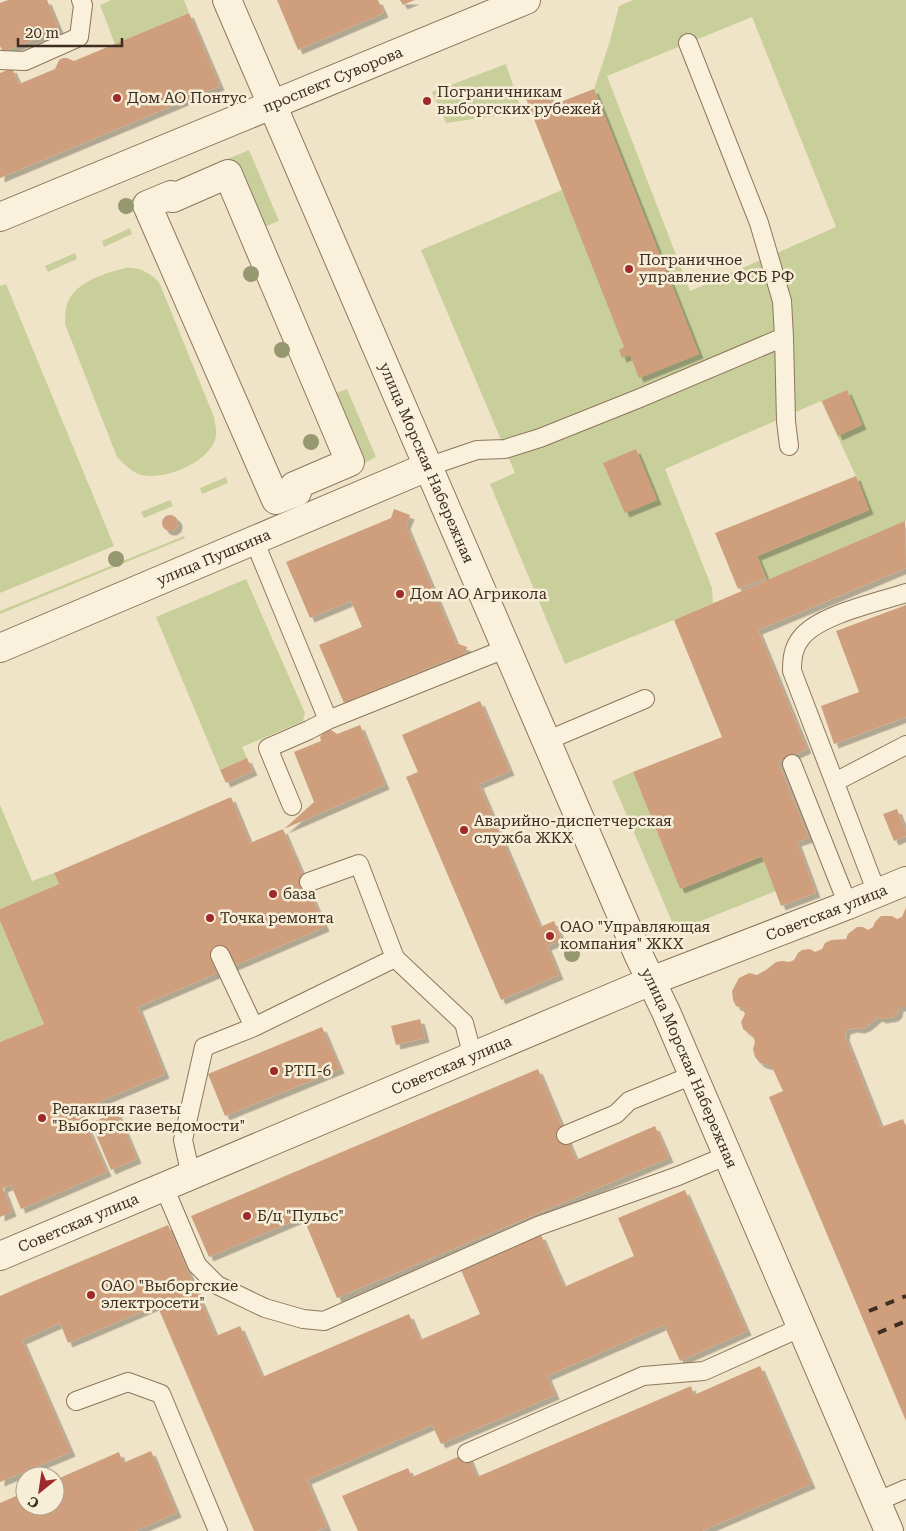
<svg xmlns="http://www.w3.org/2000/svg" width="906" height="1531" font-family="'Roboto Serif',serif">
<style>
.green{fill:#c9cf9b;fill-rule:evenodd}
.building{fill:#cf9f7d;filter:url(#shadow)}
.lines{fill:none;stroke-linecap:round;stroke-linejoin:round}
.lane-casing{stroke:#8d765c;stroke-width:20}
.street-casing{stroke:#8d765c;stroke-width:30}
.lane{stroke:#faf1dc;stroke-width:18}
.street{stroke:#faf1dc;stroke-width:28}
.rail{stroke:#3d2e20;stroke-width:4;stroke-dasharray:9 9;stroke-linecap:butt}
.tree{fill:#96986f}
.poi-dot{fill:#9e2a2b;stroke:#f7eed8;stroke-width:2}
.labels{text-anchor:middle;dominant-baseline:central;stroke-width:5;stroke-linejoin:round;paint-order:stroke}
.street-label{font-size:15px;fill:#3d2e20;stroke:#f7eed8}
.poi-label{font-size:15px;fill:#3d2e20;stroke:#f7eed8;text-anchor:start}
</style>
<defs>
<filter id="shadow"><feDropShadow dx="4.5" dy="4.5" stdDeviation="0" flood-color="#0004"/></filter>
</defs>
<rect width="100%" height="100%" fill="#f0e4c8"/>
<path class="green" d="M111,0H184L189,13L115,44L100,5Z
M633,0H906V521L767,580L757,556L868,510L856,476L821,401L665,469L712,588L713,603L674,620L565,664L490,484L515,473L421,250L562,190L525,96L546,88L553,105L594,89L610,41L619,6ZM752,17L836,227L690,291L607,76Z
M506,64L522,112L446,123L432,92Z
M249,150L279,221L255,231L229,170L125,215L120,204Z
M130,228L132,234L104,247L102,241Z
M75,253L77,259L48,272L45,266Z
M125,268C140,267 148,272 159,282L214,417C215,425 218,432 215,440C207,464 161,482 138,474C130,470 123,463 117,457L65,324C65,318 65,310 67,304C76,281 103,274 125,268Z
M6,284L114,546L0,593V286Z
M347,389L376,457L355,468L325,397Z
M226,477L228,483L202,494L200,488Z
M170,500L173,506L144,518L141,512Z
M184,536L185,538L0,614V611Z
M246,579L305,713L303,721L242,747L247,758L220,770L156,617Z
M633,772L680,889L762,856L776,891L676,931L612,781Z
M0,805L32,881L54,873L59,884L0,909Z
M0,921L44,1024L0,1042Z"/>
<path class="building" d="M8,0H47L59,29L3,52L0,46V3Z
M277,0H378L384,13L298,50Z
M400,0H415L403,5Z
M189,13L220,86L0,178V73L12,68L19,84L55,69L59,60L63,58H67L74,61Z
M546,88L553,105L594,89L699,354L639,378L630,355L622,358L619,350L624,347L525,96Z
M847,390L862,425L838,436L822,401Z
M636,449L657,500L625,513L603,463Z
M856,476L869,510L757,556L766,578L738,589L715,533Z
M394,509L410,515L406,525L456,643L467,647L461,663L450,659L344,703L319,645L362,627L351,601L310,618L286,562L391,518Z
M162 523a8 8 0 1 1 16 0a8 8 0 1 1-16 0Z
M905,521L906,568L758,630L807,749L778,762L809,838L797,842L816,893L781,906L762,856L680,889L633,772L722,737L674,620Z
M906,605V717L834,744L821,706L859,692L836,631Z
M480,701L510,771L479,784L540,927L554,921L562,940L547,946L559,975L501,1000L406,777L418,772L402,735Z
M360,725L385,785L284,829L314,802L294,752L321,741L320,737L325,730L330,729L337,734Z
M247,758L253,771L226,783L220,770Z
M231,797L250,843L283,829L325,927L138,1007L165,1074L80,1110L107,1172L21,1209L11,1185L3,1188L12,1212L0,1217V1042L44,1024L0,921V909L59,884L54,873Z
M897,809L906,831V836L894,841L883,814Z
M906,907V1007H899L898,1013L894,1017L882,1019L878,1017L866,1027L860,1029L853,1028L846,1030L845,1036L881,1127L903,1119L906,1127V1421L769,1097L783,1091L772,1067L760,1063L755,1057L753,1049L755,1042L753,1036L743,1029L741,1022L745,1014L742,1008L736,1006L733,1000L732,991L739,978L749,973L757,975L766,970L776,962L782,961L789,962L794,960L798,953L802,950L810,949L815,952L822,949L825,943L831,940L846,939L848,934L857,927H863L868,930L873,927L875,922L881,916H892L897,919L902,917Z
M420,1019L425,1038L396,1045L391,1026Z
M322,1027L340,1069L225,1116L208,1074Z
M538,1069L576,1160L655,1126L669,1158L337,1298L303,1217L209,1257L191,1216Z
M117,1112L137,1159L111,1170L91,1123Z
M685,1190L747,1331L680,1361L664,1325L547,1376L555,1395L441,1444L432,1425L307,1480L327,1527L317,1531H254L157,1305L68,1343L60,1323L22,1340L71,1452L0,1482V1296L34,1281L168,1225L216,1336L240,1326L262,1377L409,1314L420,1340L480,1314L461,1270L541,1235L564,1287L634,1256L618,1218Z
M760,1366L811,1484L702,1531H358L342,1496L408,1468L412,1477L467,1453L477,1477L691,1386L694,1395Z
M151,1451L177,1513L135,1531H0V1503L25,1492V1506H55V1480L119,1452L123,1463Z"/>
<g class="lines">
<defs>
<path id="lane" d="M688,43L759,223L782,301L784,337L786,421L789,446
M0,60L25,61L79,37L83,5L81,0
M427,467L477,450L505,449L540,438L640,398L784,337
M254,540L328,720
M546,741L645,699
M792,764L848,905
M835,782L906,745
M292,806L268,748L309,730L328,720L505,649
M309,882L359,864L395,958L464,1023L473,1057
M877,893L792,671C792,659 793,648 801,638C818,615 878,602 906,593
M254,1027L395,958
M566,1135L616,1114L629,1101L693,1075
M191,1176L183,1140L204,1047L254,1027L220,955
M164,1187L197,1265L217,1285L265,1308L303,1319L324,1321L538,1226L678,1176L728,1155
M76,1401L128,1382L161,1394L218,1531
M467,1453L643,1376L704,1371L802,1327
M876,1502L906,1489"/>
<g id="street">
<path id="s1" d="M227,0L639,956L666,1012L889,1531"/>
<path d="M228,174L350,462L294,486L297,492L276,500L147,205L171,195L173,198Z"/>
<path id="s2" d="M0,217L526,0"/>
<path id="s3" d="M0,648L427,467"/>
<path id="s4" d="M0,1256L651,981L848,905L906,881"/>
</g>
</defs>
<use href="#lane" class="lane-casing"/>
<use href="#street" class="street-casing"/>
<use href="#lane" class="lane"/>
<use href="#street" class="street"/>
<path class="rail" d="M869,1311L906,1296
M878,1333L906,1321"/>
</g>
<g class="tree">
<circle cx="126" cy="206" r="8"/>
<circle cx="251" cy="274" r="8"/>
<circle cx="282" cy="350" r="8"/>
<circle cx="311" cy="442" r="8"/>
<circle cx="116" cy="559" r="8"/>
<circle cx="572" cy="954" r="8"/>
</g>
<g class="poi-dot">
<circle cx="117" cy="98" r="5"/>
<circle cx="427" cy="101" r="5"/>
<circle cx="629" cy="269" r="5"/>
<circle cx="400" cy="594" r="5"/>
<circle cx="464" cy="830" r="5"/>
<circle cx="273" cy="894" r="5"/>
<circle cx="210" cy="918" r="5"/>
<circle cx="550" cy="936" r="5"/>
<circle cx="274" cy="1071" r="5"/>
<circle cx="42" cy="1118" r="5"/>
<circle cx="247" cy="1216" r="5"/>
<circle cx="91" cy="1295" r="5"/>
</g>
<g class="labels">
<g class="street-label">
<text stroke="none"><textPath href="#s2" startOffset="360">проспект Суворова</textPath></text>
<text stroke="none"><textPath href="#s1" startOffset="504">улица Морская Набережная</textPath></text>
<text stroke="none"><textPath href="#s3" startOffset="232">улица Пушкина</textPath></text>
<text stroke="none"><textPath href="#s4" startOffset="895">Советская улица</textPath></text>
<text stroke="none"><textPath href="#s4" startOffset="490">Советская улица</textPath></text>
<text stroke="none"><textPath href="#s1" startOffset="1164">улица Морская Набережная</textPath></text>
<text stroke="none"><textPath href="#s4" startOffset="85">Советская улица</textPath></text>
</g>
<g class="poi-label">
<text x="437" y="92">Пограничникам<tspan x="437" dy="17">выборгских рубежей</tspan></text>
<text x="127" y="98">Дом АО Понтус</text>
<text x="639" y="260">Пограничное<tspan x="639" dy="17">управление ФСБ РФ</tspan></text>
<text x="410" y="594">Дом АО Агрикола</text>
<text x="474" y="821">Аварийно-диспетчерская<tspan x="474" dy="17">служба ЖКХ</tspan></text>
<text x="283" y="894">база</text>
<text x="220" y="918">Точка ремонта</text>
<text x="560" y="927">ОАО "Управляющая<tspan x="560" dy="17">компания" ЖКХ</tspan></text>
<text x="284" y="1071">РТП-6</text>
<text x="52" y="1109">Редакция газеты<tspan x="52" dy="17">"Выборгские ведомости"</tspan></text>
<text x="257" y="1216">Б/ц "Пульс"</text>
<text x="101" y="1286">ОАО "Выборгские<tspan x="101" dy="17">электросети"</tspan></text>
</g>
</g>
<g transform="translate(40 1491) rotate(210)"><circle r="24" fill="#f7eed8" stroke="#ada18e"/>
<path d="M0-4L9 19L0 12L-9 19Z" fill="#9e2a2b"/>
<text y="-8" font-size="14" font-weight="bold" text-anchor="middle" fill="#3d2e20">С</text>
</g>
<path d="M18 38v8h104v-8" fill="none" stroke="#3d2e20" stroke-width="2.5"/>
<text x="25" y="38" font-size="15" fill="#3d2e20" stroke="#f7eed8" stroke-width="4" paint-order="stroke">20 m</text>
</svg>
